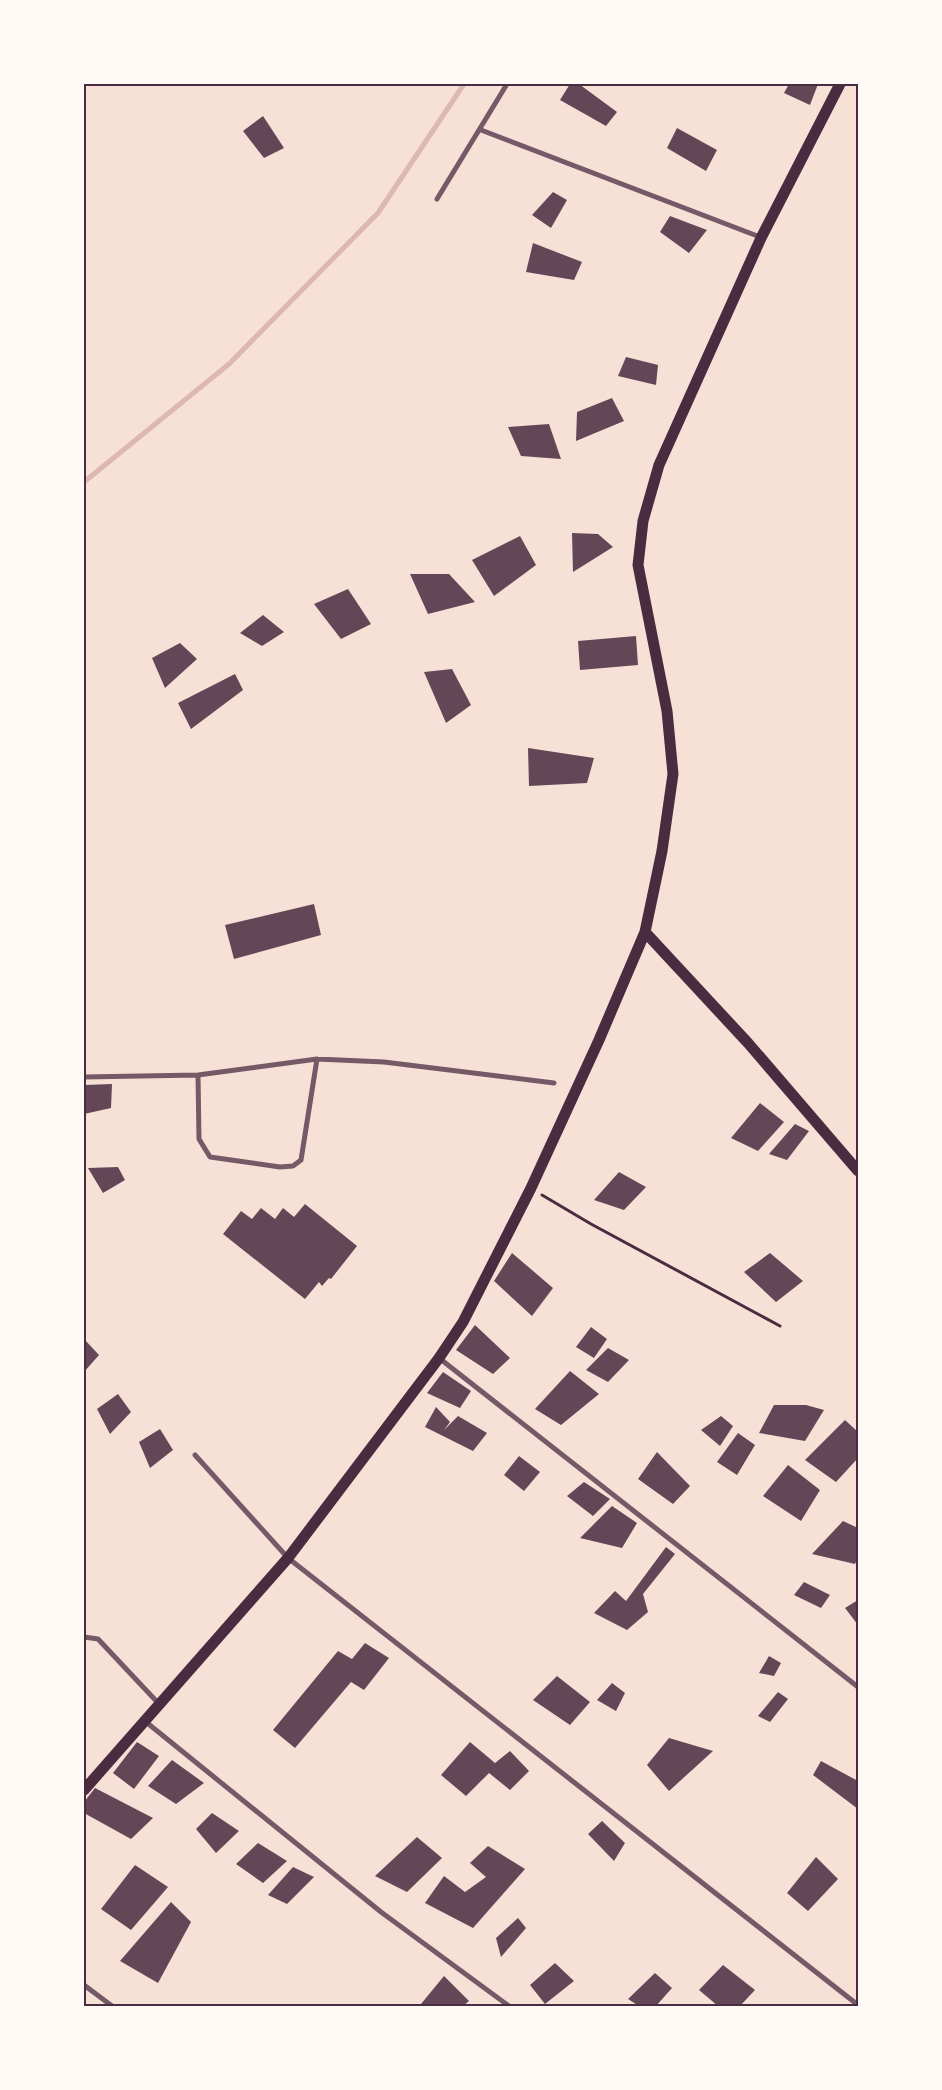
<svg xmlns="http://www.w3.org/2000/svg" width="942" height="2090" font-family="'Fira Sans Condensed',sans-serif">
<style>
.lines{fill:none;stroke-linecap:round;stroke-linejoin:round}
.stream{stroke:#dcb8b0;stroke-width:5}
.building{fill:#644757}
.path{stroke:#4a2c40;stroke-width:3}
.minor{stroke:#755966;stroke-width:5}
.primary{stroke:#4a2c40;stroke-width:11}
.neatline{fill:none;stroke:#4a2c40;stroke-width:2}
</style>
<rect width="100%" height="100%" fill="#f7e1d7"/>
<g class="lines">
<path class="stream" d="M84,482L229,364L378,213L464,84"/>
</g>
<path class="building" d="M570,84H579L617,112L606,126L560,100Z
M789,84H818L810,105L784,93Z
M263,116L284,148L264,158L243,131Z
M677,128L717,150L706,171L667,148Z
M553,192L567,200L551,228L532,215Z
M670,216L707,230L689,253L660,232Z
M533,243L582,262L574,280L526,272Z
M626,357L658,365L656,385L618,376Z
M612,398L624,421L576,441L577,412Z
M549,424L561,459L521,456L508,427Z
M572,533L598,534L613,547L573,572Z
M520,536L536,565L494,596L472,560Z
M410,574H449L475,602L428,614Z
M348,589L371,624L341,639L314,604Z
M263,615L284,632L262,646L240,633Z
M636,636L638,665L580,670L578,641Z
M180,643L197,659L165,688L152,658Z
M452,669L471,705L446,723L424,672Z
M235,674L243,690L191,729L178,703Z
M528,748L594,758L587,783L529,786Z
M314,904L321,935L234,959L225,925Z
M112,1084L111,1108L84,1114V1085Z
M760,1103L784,1122L758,1151L731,1138Z
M795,1124L809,1131L787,1160L769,1154Z
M118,1167L125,1180L103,1193L88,1168Z
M619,1172L646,1187L624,1210L594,1200Z
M305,1204L357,1246L331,1279L329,1278L322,1286L319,1282L305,1299L223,1234L241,1211L252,1219L261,1208L275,1219L283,1208L294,1217Z
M512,1253L553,1288L532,1316L494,1281Z
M770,1253L803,1281L776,1302L744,1272Z
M475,1325L510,1358L493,1374L456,1350Z
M591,1327L607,1339L594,1358L576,1347Z
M84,1339L99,1355L84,1372Z
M608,1348L629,1360L608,1382L586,1370Z
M570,1371L599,1394L561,1425L535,1409Z
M443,1372L471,1391L460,1408L427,1393Z
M118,1394L131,1412L110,1434L97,1409Z
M774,1405H806L824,1410L805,1441L759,1433Z
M436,1407L450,1422L444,1430L458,1416L487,1433L473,1451L425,1427Z
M721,1416L733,1426L720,1446L701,1430Z
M845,1420L858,1432V1458L836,1482L805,1460Z
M160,1429L173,1450L150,1468L139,1442Z
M738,1433L755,1445L737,1475L717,1462Z
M657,1452L690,1486L673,1504L638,1479Z
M519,1456L540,1472L524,1491L504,1475Z
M788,1465L820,1490L801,1521L763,1496Z
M584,1482L610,1499L593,1516L567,1496Z
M612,1506L637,1523L622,1548L580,1538Z
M843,1521L858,1528V1557L855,1564L812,1554Z
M666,1547L675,1554L643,1594L648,1612L627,1630L594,1613L615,1591L626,1601Z
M804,1582L830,1595L821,1608L794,1595Z
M858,1600V1625L845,1608Z
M365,1643L389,1658L364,1690L351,1682L295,1748L273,1730L338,1651L352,1659Z
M769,1656L781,1663L774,1676L759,1673Z
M557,1676L590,1702L570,1725L533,1700Z
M612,1683L625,1693L616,1711L597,1700Z
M778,1692L788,1699L770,1722L758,1716Z
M669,1738L713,1751L669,1791L647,1765Z
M137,1742L159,1756L134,1789L113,1773Z
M470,1742L495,1763L510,1751L529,1771L510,1790L489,1773L466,1796L441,1775Z
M172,1760L204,1783L176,1804L148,1786Z
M821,1761L858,1781V1809L813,1775Z
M95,1788L153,1818L131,1839L84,1813V1802Z
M212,1813L239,1831L216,1853L196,1829Z
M602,1821L625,1843L614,1861L588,1834Z
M417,1837L442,1858L407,1892L375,1876Z
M258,1843L287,1861L263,1883L236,1864Z
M488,1846L525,1869L473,1928L425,1903L444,1876L465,1892L486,1877L470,1863Z
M816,1857L838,1879L808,1911L787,1893Z
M135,1865L168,1887L131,1930L101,1909Z
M293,1867L314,1877L287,1904L268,1895Z
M171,1902L191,1922L158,1983L120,1961Z
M518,1918L526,1928L501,1957L496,1938Z
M555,1963L574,1981L545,2004L530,1985Z
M723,1965L755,1990L740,2006H718L699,1990Z
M655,1973L672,1988L656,2006H639L628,1999Z
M444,1976L469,2001L463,2006H424L421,2004Z"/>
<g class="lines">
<path class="path" d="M542,1195L591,1224L780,1326"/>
<path class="minor" d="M481,130L760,237
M437,199L507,84
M198,1075L199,1139L210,1157L280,1167L293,1166L301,1160L317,1059
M84,1077L198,1075L317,1059L384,1062L554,1083
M439,1358L858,1687
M195,1455L288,1558L858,2005
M84,1637L98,1639L160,1705
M146,1722L381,1912L509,2006
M84,1985L112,2006"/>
<path class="primary" d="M645,932L748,1043L858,1171
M84,1790L288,1558L439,1358L463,1322L531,1188L599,1040L645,932L662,851L673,774L667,711L638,565L643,521L659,465L761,238L840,84"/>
</g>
<rect width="942" height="2090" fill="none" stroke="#fffaf5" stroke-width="170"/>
<rect x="85" y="85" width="772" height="1920" class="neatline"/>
</svg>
